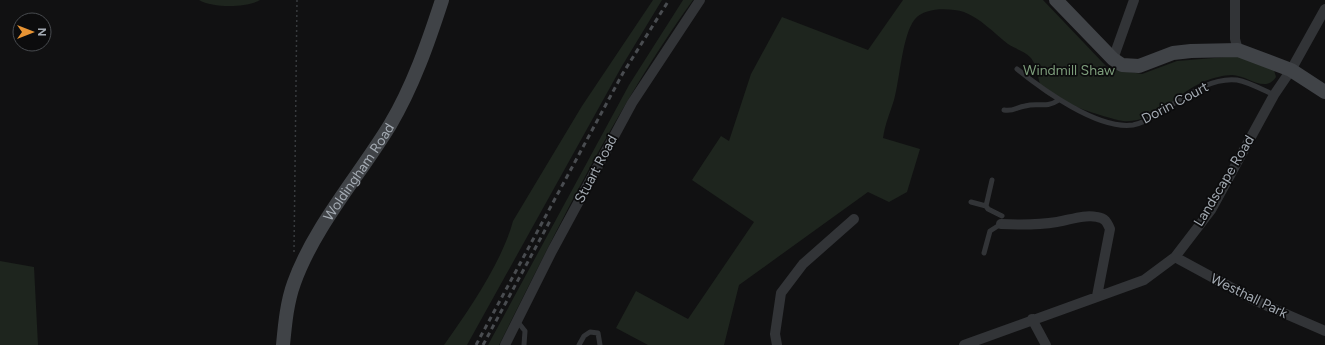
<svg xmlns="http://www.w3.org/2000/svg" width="1325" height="345" font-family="Figtree,sans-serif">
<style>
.green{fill:#1e251e}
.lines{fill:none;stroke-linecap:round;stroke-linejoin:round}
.path{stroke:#383b3e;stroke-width:1.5;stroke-dasharray:2 3;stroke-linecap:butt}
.lane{stroke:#323437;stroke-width:5}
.street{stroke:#323437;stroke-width:10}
.secondary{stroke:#404347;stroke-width:14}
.rail{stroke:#494c50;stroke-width:3;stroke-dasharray:5 4;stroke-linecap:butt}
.labels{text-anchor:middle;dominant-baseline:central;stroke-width:3.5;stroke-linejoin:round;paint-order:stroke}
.park-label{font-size:14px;fill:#7d9d7b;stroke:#0c0c0d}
.street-label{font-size:14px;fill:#a3aab2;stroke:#0c0c0d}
</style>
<rect width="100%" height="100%" fill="#111112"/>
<path class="green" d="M199,0H260C246,8 213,8 199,0Z
M653,0H662L622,66L467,345H444C469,310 502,262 513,221L582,106Z
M683,0H693C616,107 558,228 499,345H488L629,85Z
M903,0H1043L1106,66L1112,69L1142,74L1177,61L1238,56L1274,70L1276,77C1265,94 1247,75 1232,75C1224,75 1213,78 1205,81C1178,92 1153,124 1123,121C1113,120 1048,99 1044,92C1037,83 1039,68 1031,58C1025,51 1015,49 1008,44C994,33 980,18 964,12C950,8 925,7 915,19C902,35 900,79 894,100C890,113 885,124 883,138L920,149L907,192L889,202L868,192L739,285L724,345H648L616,328L636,291L688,319L754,222L692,180L721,136L729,141L751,74L782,17L868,50Z
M0,261L34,267L38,345H0Z"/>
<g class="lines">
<path class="path" d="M294,252L297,0"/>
<path class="lane" d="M1017,69C1043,90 1098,130 1133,125C1145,123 1155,115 1165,109C1186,96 1211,77 1237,80C1249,82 1263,90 1274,95
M1004,110C1013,112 1017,107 1025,106C1039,102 1045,109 1059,100
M992,180L986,206L988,209L1002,216
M971,202L986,206
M984,253L990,231L1001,224
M517,321L525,331L524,345
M579,345L584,336L590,332L598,333L600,345"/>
<path class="street" d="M1235,0V39L1238,50
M1113,59L1134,0
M1001,224C1020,225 1038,225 1057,222C1070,220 1084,214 1097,217C1105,218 1107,222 1110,229L1097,296
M1175,257L1256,301L1325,331
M1032,319L1046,345
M505,345L552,251L632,103L700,0
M777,345L775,334L781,293L803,264L854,219
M964,345L1144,280L1175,257L1211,210L1274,95L1291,70L1325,9"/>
<g class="secondary">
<path d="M1056,0L1113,59L1122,65L1139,66L1173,53L1191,51L1238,50L1291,70L1325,92"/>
<path id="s1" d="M283,345C285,324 287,302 294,283C314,227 359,176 390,125C413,86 428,43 442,0"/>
</g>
<path class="rail" d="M476,345L623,73L669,0
M483,345L551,219"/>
</g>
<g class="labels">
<g class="park-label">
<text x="1069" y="70">Windmill Shaw</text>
</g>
<g class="street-label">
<text transform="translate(1175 103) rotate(-28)">Dorin Court</text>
<text transform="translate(596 169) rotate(-62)">Stuart Road</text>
<text stroke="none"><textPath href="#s1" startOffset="192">Woldingham Road</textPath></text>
<text transform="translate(1224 181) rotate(-59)">Landscape Road</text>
<text transform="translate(1249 296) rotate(26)">Westhall Park</text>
</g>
</g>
<g transform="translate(32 32) rotate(90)"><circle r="19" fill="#0c0c0d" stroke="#484b4f"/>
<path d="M0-3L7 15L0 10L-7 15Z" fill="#e89434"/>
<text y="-6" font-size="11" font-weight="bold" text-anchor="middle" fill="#a3aab2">N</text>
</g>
</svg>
